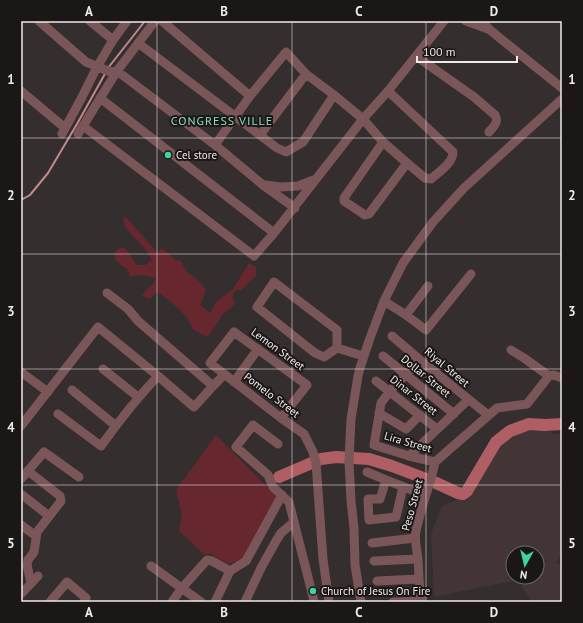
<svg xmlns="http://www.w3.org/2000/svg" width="583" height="623" font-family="'PT Sans',sans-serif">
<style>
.built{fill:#433535;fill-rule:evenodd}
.green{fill:#67272e}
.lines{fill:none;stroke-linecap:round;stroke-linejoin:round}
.stream{stroke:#c2888c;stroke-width:2}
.river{stroke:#af5e64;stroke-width:12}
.minor{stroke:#7a5658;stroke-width:9}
.grid{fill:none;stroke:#efeaea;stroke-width:1;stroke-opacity:0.55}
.poi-dot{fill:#3dd4a3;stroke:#1b1717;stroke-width:1.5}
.labels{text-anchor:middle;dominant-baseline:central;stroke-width:4;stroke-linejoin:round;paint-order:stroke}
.poi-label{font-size:11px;fill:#efeaea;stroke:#1b1717;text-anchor:start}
.street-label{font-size:11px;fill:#efeaea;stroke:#1b1717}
.neighbourhood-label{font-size:12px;letter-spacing:1px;fill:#88e1bd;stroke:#1b1717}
.neatline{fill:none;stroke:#efeaea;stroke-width:1.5}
.grid-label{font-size:13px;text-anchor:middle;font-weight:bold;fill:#efeaea}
</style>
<rect width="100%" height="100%" fill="#352e2e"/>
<path class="built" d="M547,427L553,434H562V553L556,563L562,565V602H532L518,580L434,597L431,534L442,506L469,494L501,443L520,433ZM513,553H537V577H513Z"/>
<path class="green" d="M123,214L158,253L162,248L169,254L175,260L181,261L186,271L198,280L206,290L200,305L210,313L216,302L233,289L249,263L256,267V276L241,290H235L232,296L235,303L232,307L223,314L208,337L193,330C188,314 171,301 157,292L150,299L142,296L146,290L152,285L157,278L141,275L130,277L128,270L121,265L115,259V252L121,247L126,249L137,265H145L152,260L146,250L125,227Z
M216,435L279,499L244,559L228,564L209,553L205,555L179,531L182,514L176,490Z"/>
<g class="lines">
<path class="stream" d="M108,68L145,21
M21,200L30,195L48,173L77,124L106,72"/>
<path class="river" d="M279,477L321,459L336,457L369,459L392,466L434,482L458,493L463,494L467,491L496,442L510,431L529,424L545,425L562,424"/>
<path class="minor" d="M39,21L86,62L111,72L117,71L215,145L263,185L295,208
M90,21L113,40
M162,21L250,96
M466,21L488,29
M482,21L489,29L501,39L562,88
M138,43L277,148L286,152L303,142L334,95
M416,56L474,97L495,115C499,122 494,126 489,132
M21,91L65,128
M100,98L274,233
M83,126L254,256L274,233L363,119L388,91L444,21
M62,134L81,99L97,67L113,40L127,21
M78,134L83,126L117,71L155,21
M260,135L306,74
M383,142L344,198V201L365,215L369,214L407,163
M215,145L250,96L286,52L306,74L334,95L363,119L383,142L407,163L425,178L431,179C439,172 453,163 453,152L388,91
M265,185L281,187L298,186L316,179
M107,293L128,309L138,321L213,386
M384,301L406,315L426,330L471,274
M406,315L428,286
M392,336L420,360L488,415
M337,348V330L274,282L257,307L315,353L324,357L337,348L363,356
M511,350L524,358L549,376
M383,356L454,414
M420,360L390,391L381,403L374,445L409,456L435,462
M103,369L138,397
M21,372L48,392
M376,381L437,429
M234,382L258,349
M72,390L116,426
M379,413L406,429L420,415
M58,414L101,446C119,421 137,398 158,376
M281,418L307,385L234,332L210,363L281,418L304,434L313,452L316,463L323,559L329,602
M21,426L98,327L158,376L194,407L213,386L224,375
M278,444L253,425L236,447L268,475L273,487L289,502L314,601
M409,456L468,400
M435,462L497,408L527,404L549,376L554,375L562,378
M28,471L60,496L61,501L37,532L34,552L28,560L27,565L31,583
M367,472L386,480L425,495
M21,479L44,452L79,477
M386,480L380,499H368L369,520L396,517L403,487
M21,494L49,516
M21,525L36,536
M372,543L415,538
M374,561L418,559
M151,566L201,602
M377,581L419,579
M21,594L38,576
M50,602L67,582L86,598L84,602
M172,602L181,589L207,560L212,561L230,571L246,561L282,495
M215,602L230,571
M245,602L261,568L276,541L281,533L294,522
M361,602L355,565L354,528L351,501L349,461L351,419L358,376L360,368L370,338L384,301L403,263L433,222L464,188L562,99
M393,602L420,601
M421,602C419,588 419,573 418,559C417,549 414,540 416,531C421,507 430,486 435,462"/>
</g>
<path class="grid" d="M157,21V602M292,21V602M426,21V602M21,138H562M21,254H562M21,369H562M21,485H562"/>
<g class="poi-dot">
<circle cx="168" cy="155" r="4"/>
<circle cx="313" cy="591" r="4"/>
</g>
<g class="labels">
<g class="poi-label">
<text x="176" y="155">Cel store</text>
<text x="321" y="591">Church of Jesus On Fire</text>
</g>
<g class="street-label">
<text transform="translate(278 349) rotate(36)">Lemon Street</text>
<text transform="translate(447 367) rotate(40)">Riyal Street</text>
<text transform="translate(426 376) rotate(39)">Dollar Street</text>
<text transform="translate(272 395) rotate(37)">Pomelo Street</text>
<text transform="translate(414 395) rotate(38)">Dinar Street</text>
<text transform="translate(408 442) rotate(16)">Lira Street</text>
<text transform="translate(412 505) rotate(-75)">Peso Street</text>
</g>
<g class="neighbourhood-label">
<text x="222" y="120">CONGRESS VILLE</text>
</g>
</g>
<rect width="583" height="623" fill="none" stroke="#1b1717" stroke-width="44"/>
<g transform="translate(525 565) rotate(188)"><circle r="19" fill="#1b1717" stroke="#706b6b"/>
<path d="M0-3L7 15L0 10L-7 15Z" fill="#3dd4a3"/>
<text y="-6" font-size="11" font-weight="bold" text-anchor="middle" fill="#efeaea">N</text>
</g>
<path d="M417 56v6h100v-6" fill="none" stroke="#efeaea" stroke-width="2"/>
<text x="423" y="56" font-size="12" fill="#efeaea" stroke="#1b1717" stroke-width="3" paint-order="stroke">100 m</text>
<rect x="22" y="22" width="539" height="579" class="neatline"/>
<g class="grid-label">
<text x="89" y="16">A</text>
<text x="224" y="16">B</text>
<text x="359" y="16">C</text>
<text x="494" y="16">D</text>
<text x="11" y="84">1</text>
<text x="572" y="84">1</text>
<text x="11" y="200">2</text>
<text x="572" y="200">2</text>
<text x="11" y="316">3</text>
<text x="572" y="316">3</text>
<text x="11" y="432">4</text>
<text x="572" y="432">4</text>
<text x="11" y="548">5</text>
<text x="572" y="548">5</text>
<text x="89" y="617">A</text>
<text x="224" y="617">B</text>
<text x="359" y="617">C</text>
<text x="494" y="617">D</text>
</g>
</svg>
